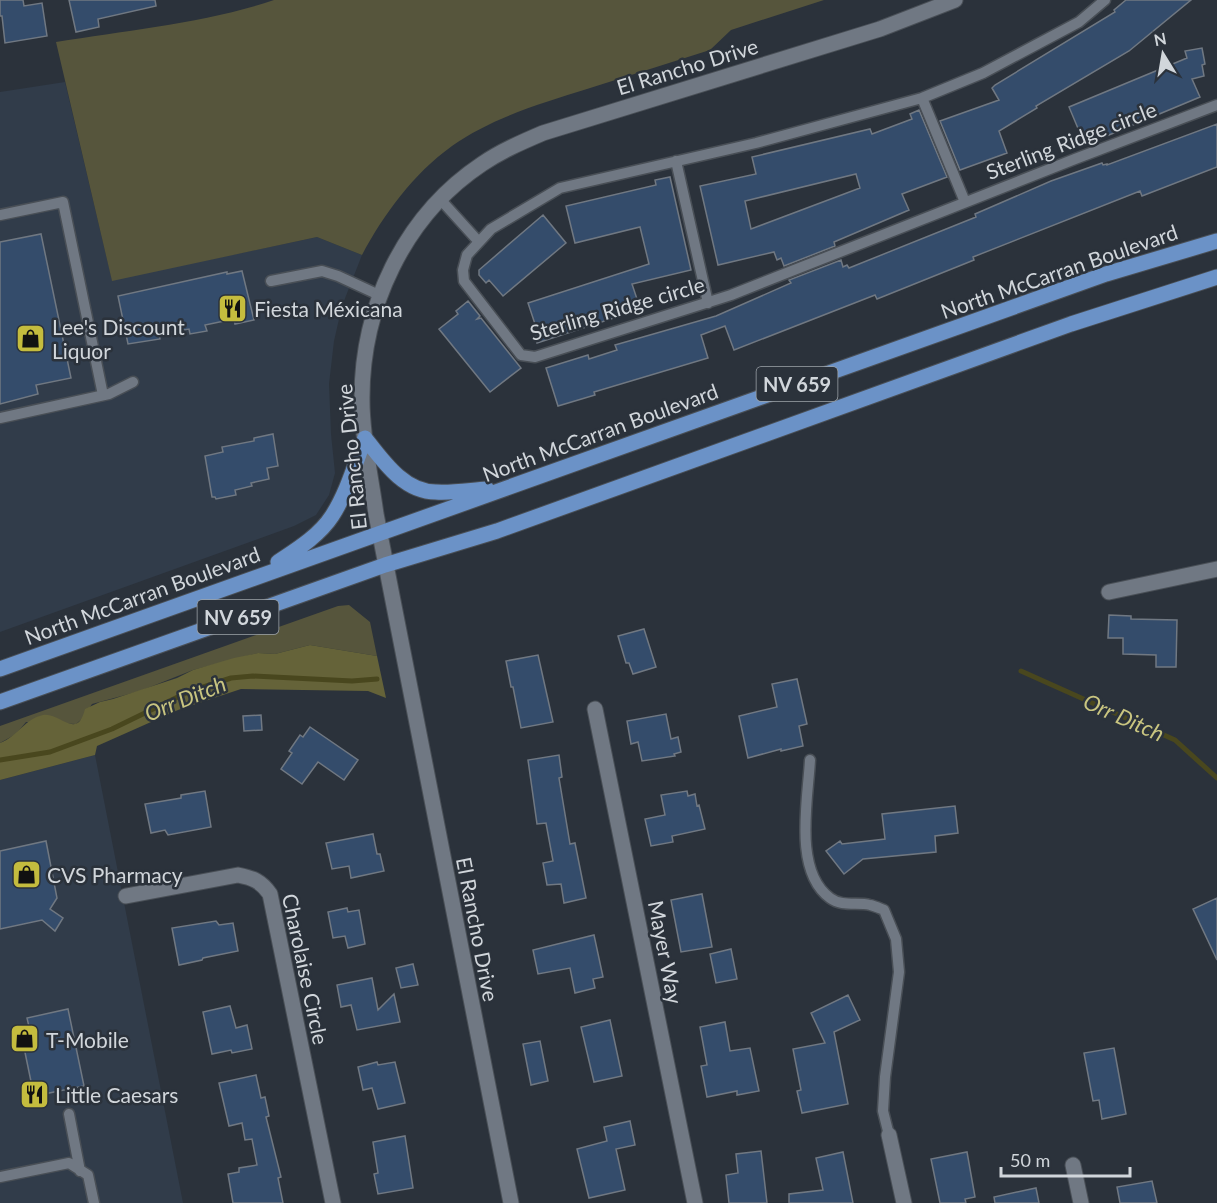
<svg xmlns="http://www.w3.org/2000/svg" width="1217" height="1203" font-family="Lato,sans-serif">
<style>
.built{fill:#313c4a}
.green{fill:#56553c}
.forest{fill:#656339}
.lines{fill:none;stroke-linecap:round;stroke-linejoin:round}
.stream{stroke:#49471e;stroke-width:5}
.building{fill:#344c6b;stroke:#707882;stroke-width:1.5;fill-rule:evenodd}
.service-casing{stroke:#494f56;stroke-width:13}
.minor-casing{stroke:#494f56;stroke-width:17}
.secondary-casing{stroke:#494f56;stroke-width:17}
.primary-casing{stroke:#494f56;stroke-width:17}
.service{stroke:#707883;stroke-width:10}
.minor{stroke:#707883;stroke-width:15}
.secondary{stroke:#707883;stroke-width:15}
.primary{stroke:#6b92c7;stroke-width:15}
.labels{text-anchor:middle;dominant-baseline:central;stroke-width:5;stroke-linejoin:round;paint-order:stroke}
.shield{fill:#2b323b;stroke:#9fa5ab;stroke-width:1.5}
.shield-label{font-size:20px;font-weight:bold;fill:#d1d6db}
.street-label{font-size:21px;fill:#d1d6db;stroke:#2b323b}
.poi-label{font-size:21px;fill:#d1d6db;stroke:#2b323b;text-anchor:start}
.water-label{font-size:22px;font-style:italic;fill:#c9c580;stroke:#2b323b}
</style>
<rect width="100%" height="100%" fill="#2b323b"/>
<path class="built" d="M65,82L112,280L317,237L362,255L342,306L334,341L329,384L331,434L335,473L329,495L316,515L294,526L0,632V92Z
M95,755L183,1203H0V780Z"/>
<path class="green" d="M274,0H824L731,30L710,50C669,63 628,76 587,89C542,103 491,118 452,146C413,174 384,214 362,255L317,237L112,281L56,42C128,30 206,23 274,0Z
M349,605L370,622L377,656L310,645L275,654L258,653L193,670L140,691L92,704L83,718L76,724L26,722L16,734L0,743V726L338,606Z"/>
<path class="forest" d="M310,645L377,656L386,698L368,691L241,689L178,710L97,746L95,755L0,780V743C20,735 24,719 43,715C60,712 77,741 85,709L100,702L113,699L177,678L193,670L234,658L258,653L275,654Z"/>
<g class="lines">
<path class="stream" d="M1021,671L1175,740L1217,778
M0,760L50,752L112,729L188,692L231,678L253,676L352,681L377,679"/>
</g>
<path class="building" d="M0,0H23L24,6L42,3L47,36L5,43L2,16H0Z
M69,0H155L156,6L98,19L99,27L76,32Z
M1126,0H1191L1129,51L1036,106L1037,108L999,131L1007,153L960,170L940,121L999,100L992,88L995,85L1115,12L1114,10Z
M1202,48L1205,64L1202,65L1204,76L1192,79L1200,97L1085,145L1069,107L1187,58L1185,51Z
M919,110L947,177L902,194L909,210L834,242L835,246L784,266L781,258L777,260L774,252L718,265L700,186L756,174L752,157L870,129L872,134L912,119L910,114ZM856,174L860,188L751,229L745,201Z
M1217,124V167L1142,196L1140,191L973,257L974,260L877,299L875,295L734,350L725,326L701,335L708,358L594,392L595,395L558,406L546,368L588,355L589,359L617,350L615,345L716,316L791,283L789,280L841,260L843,267L847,265L849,268L976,217L975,214L1051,181L1102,163L1103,165L1107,164V165Z
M670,177L691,270L632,284L639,305L622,311L623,315L537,343L533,328L536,327L528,303L649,264L640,227L575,243L566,206L656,185L655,180Z
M543,215L566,243L503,296L489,280L486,283L479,275V270Z
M41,234L71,378L36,385L38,394L0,404V242Z
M242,271L254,320L235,324L234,319L205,325L207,331L190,334L189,329L159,334L160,339L128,344L118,296L227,272V274Z
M468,301L480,316L477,319L481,318L521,368L490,392L439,329L458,314L456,311Z
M273,434L278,466L267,468L269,479L251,483L252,486L235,490L236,495L216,499L215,497H212L205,456L223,452L222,447L254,441V438Z
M1109,615L1131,616V619L1177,620L1176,667H1156V655L1123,654V638H1108Z
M644,629L656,667L633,674L629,663H626L618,636Z
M538,655L553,722L521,728L513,687H511L506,661Z
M797,679L807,724L799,726L803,746L781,751V749L748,758L739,716L777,707L772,684Z
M666,714L671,739L678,737L681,752L674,754L675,756L642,761L638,742L631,744L627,721Z
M261,715L262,730L244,731L243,716Z
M310,727L358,760L344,780L318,762L302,784L281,769L292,753L289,751L300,735L303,737Z
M559,755L562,777L559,778L570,844L575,843L586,898L564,903L561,884L547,885L543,863L553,861L546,823L537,824L528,760Z
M205,791L211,827L168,835L165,830L151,833L145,804L181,798V795Z
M687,791L688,796L695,794L697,806L699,805L705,829L672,836L673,842L651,846L645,819L665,815L661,795Z
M955,806L958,833L935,836L936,852L863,859L844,874L826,851L840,841L842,844L885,839L882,814Z
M373,834L377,854H380L384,871L351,878L349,866L332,869L326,843Z
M46,841L57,898L50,909L63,918L55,931L42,920L0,929V851Z
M702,894L712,947L681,952L671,900Z
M1217,898V960L1193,909Z
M347,908L348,912L359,910L365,944L348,948L345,936L333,938L328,912Z
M216,921L219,925L233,923L238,951L203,958L202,960L179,965L172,928Z
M594,935L603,977L593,979L595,988L575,993L570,968L538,974L533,950Z
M731,949L737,979L716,983L710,954Z
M413,964L418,985L401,988L396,968Z
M372,978L378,1010L394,994L400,1022L357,1030L351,1005L341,1007L337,985Z
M848,995L860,1020L834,1032L848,1104L802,1113L797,1091L801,1090L793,1049L825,1043L811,1013Z
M230,1006L236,1028L247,1025L252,1049L232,1053L231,1050L212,1054L203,1012Z
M68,1009L84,1086L34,1096L21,1033L30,1031L27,1018Z
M610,1020L622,1076L594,1082L581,1027Z
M725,1022L730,1051L750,1048L759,1091L737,1095V1091L707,1097L701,1066L707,1065L700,1027Z
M540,1041L548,1081L531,1085L523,1044Z
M1114,1048L1126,1114L1102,1119L1099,1100L1093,1101L1084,1053Z
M377,1062L378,1065L395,1062L405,1103L378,1109L372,1088L363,1090L358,1067Z
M256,1075L261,1098L265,1097L269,1116L266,1117L281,1177L278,1178L283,1203H233L228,1174L239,1172V1168L257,1165L252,1139L245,1140L242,1123L229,1126L219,1083Z
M630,1121L635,1145L616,1149L625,1190L589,1198L577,1149L607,1141L604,1127Z
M405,1136L413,1188L378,1194L374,1174L378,1173L373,1142Z
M761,1151L767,1203H729L726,1175L738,1173L736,1154Z
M843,1152L853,1203H789V1194L823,1190L816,1158Z
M967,1152L975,1197L965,1199L966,1203H940L931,1159Z
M1152,1181L1157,1203H1120L1117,1187Z
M1036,1188L1039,1203H995L994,1197Z"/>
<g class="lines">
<defs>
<path id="service" d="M1105,0L1079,22L983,73L922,98L756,143L560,188L491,229L467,255L463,270L464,281L521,355L535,357L731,295L1075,159L1217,105
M922,98L965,202
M676,161L708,303
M440,199L479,242
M0,215L63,202L103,395
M271,281L322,271L338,276L379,295
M0,418L109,394L133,382
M810,760C808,799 793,871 830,898C842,907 857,902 870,905C875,906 879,908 884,910L896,939L899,972L885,1077L883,1111L889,1135
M69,1114L80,1171
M0,1177L69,1163L88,1175L94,1203"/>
<path id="minor" d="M1109,592L1217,569
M595,709L695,1203
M126,896L238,875C253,878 261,881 270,894L333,1203
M889,1135L904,1203
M1073,1165L1081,1203"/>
<path id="secondary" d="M511,1203L376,514C371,477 362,438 362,401C361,308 404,216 482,164C501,151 522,142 543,133L880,29L955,0"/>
<path id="primary" d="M365,438C383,461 404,492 436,492C453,493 471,490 487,489
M278,562C296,550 319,536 332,516C347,493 355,464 365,438
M0,669L1106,274L1217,241
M0,702L385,565L497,531L1071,324L1217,277"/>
</defs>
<use href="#service" class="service-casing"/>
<use href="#minor" class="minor-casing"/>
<use href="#secondary" class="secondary-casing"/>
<use href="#primary" class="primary-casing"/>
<use href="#service" class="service"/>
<use href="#minor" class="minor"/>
<use href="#secondary" class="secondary"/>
<use href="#primary" class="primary"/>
</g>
<defs>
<symbol id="restaurant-square" viewBox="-11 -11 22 22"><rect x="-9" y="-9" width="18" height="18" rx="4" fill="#c4bc3e" stroke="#2b323b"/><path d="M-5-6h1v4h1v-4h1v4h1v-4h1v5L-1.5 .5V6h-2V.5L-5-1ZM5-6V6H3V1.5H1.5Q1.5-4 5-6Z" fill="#111"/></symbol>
<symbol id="shop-square" viewBox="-11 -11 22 22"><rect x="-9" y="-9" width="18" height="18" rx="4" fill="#c4bc3e" stroke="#2b323b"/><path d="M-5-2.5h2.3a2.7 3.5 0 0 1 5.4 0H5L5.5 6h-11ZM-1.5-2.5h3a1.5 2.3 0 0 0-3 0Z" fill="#111"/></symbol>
</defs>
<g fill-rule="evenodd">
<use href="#restaurant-square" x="216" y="292" width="33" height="33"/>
<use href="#shop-square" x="14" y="322" width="33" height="33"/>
<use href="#shop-square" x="10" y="858" width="33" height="33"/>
<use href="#shop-square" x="8" y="1022" width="33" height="33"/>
<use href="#restaurant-square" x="18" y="1078" width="33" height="33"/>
</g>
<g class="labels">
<g class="shield">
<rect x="756.5" y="367" width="81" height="34" rx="4.5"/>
<rect x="197.5" y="600" width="81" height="34" rx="4.5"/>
</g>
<g class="shield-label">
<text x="797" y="384">NV 659</text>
<text x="238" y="617">NV 659</text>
</g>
<g class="street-label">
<text transform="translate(687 66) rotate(-17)">El Rancho Drive</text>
<text transform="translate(1071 140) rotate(-21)">Sterling Ridge circle</text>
<text transform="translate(1059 271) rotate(-19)">North McCarran Boulevard</text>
<text transform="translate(617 308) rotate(-16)">Sterling Ridge circle</text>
<text transform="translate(600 432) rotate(-20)">North McCarran Boulevard</text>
<text transform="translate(351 457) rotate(-96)">El Rancho Drive</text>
<text transform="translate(142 595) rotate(-20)">North McCarran Boulevard</text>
<text transform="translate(478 929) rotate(79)">El Rancho Drive</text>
<text transform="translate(666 952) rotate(79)">Mayer Way</text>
<text transform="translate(306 969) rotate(78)">Charolaise Circle</text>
</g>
<g class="poi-label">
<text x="254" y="308">Fiesta Méxicana</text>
<text x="52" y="326">Lee's Discount<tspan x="52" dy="24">Liquor</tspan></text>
<text x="47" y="874">CVS Pharmacy</text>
<text x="46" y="1039">T-Mobile</text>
<text x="55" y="1094">Little Caesars</text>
</g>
<g class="water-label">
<text transform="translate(185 698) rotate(-22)">Orr Ditch</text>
<text transform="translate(1124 717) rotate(24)">Orr Ditch</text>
</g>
</g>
<g transform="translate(1163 54) rotate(349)" stroke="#2b323b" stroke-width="4.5" paint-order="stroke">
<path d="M0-4.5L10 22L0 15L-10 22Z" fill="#d1d6db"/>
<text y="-9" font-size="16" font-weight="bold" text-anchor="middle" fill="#d1d6db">N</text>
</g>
<path d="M1001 1167v9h129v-9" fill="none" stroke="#d1d6db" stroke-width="3"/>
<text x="1010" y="1167" font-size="18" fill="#d1d6db" stroke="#2b323b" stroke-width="4.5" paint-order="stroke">50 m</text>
</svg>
